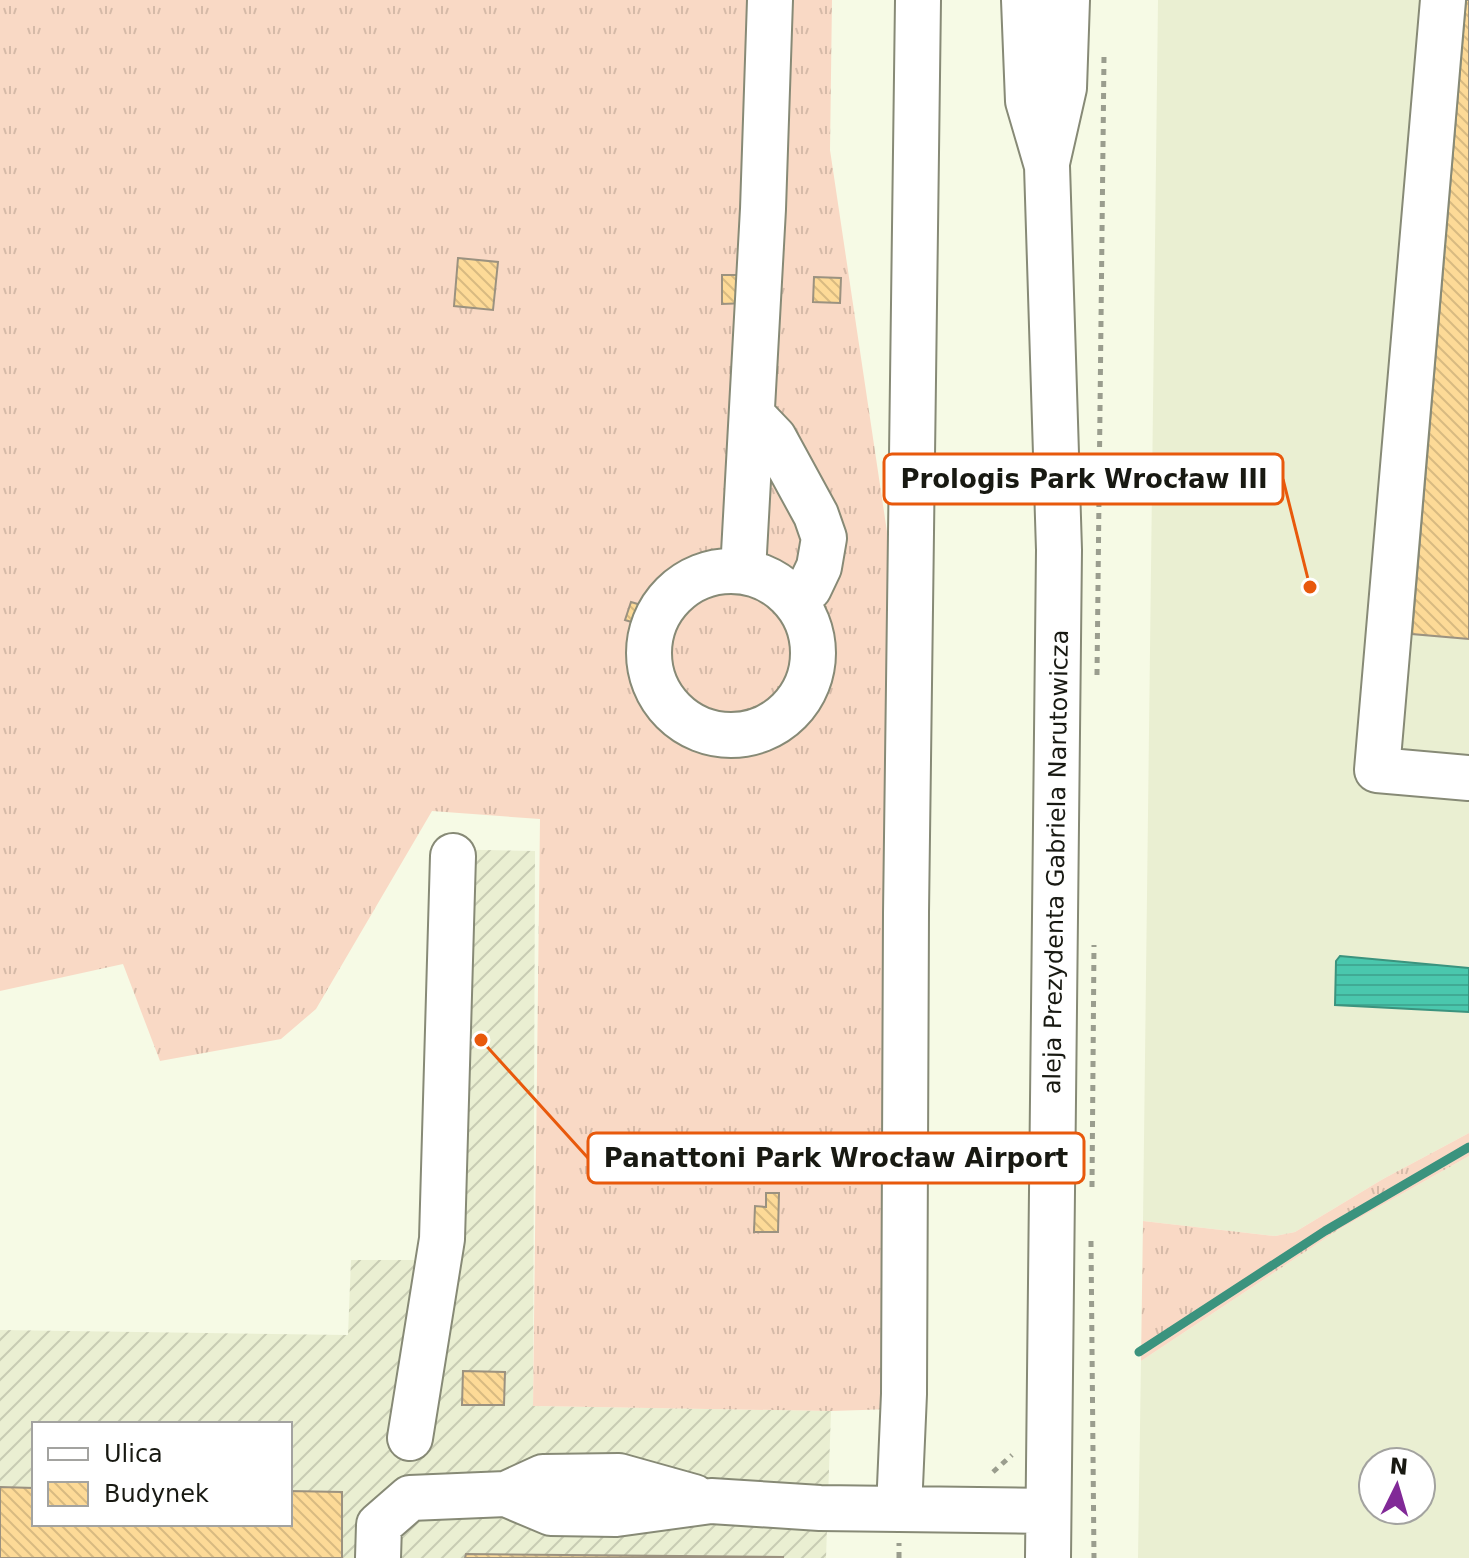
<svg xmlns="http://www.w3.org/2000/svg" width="1469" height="1558" font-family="'DejaVu Sans',sans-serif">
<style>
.built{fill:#eaefd2;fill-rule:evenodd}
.industrial{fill:url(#industrial-furrows);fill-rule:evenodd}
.grass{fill:url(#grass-tufts)}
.water{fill:url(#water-rules);stroke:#3b937e;stroke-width:2}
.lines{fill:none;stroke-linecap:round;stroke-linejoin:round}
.stream{stroke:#3b937e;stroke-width:9}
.building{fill:url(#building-back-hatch);stroke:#9b9280;stroke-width:2}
.minor-casing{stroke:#878a76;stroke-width:48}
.path{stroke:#9a9d8e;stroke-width:5;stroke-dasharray:6 6;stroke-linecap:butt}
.minor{stroke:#fff;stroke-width:44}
.labels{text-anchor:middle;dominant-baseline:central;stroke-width:8;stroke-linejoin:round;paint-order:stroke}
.street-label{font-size:24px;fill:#181912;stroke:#fff}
.leader{fill:none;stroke:#e8590c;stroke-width:3}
.callout-dot{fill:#e8590c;stroke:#fff;stroke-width:3}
.callout{fill:#fff;stroke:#e8590c;stroke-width:3}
.callout-label{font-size:26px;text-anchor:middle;font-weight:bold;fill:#181912}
</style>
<defs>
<pattern id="industrial-furrows" width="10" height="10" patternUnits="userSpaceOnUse" patternTransform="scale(2)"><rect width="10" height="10" fill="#eaefd2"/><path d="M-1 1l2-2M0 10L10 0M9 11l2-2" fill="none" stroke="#c8ccb3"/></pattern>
<pattern id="grass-tufts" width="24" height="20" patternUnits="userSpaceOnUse" patternTransform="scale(2)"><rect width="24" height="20" fill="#f9d9c5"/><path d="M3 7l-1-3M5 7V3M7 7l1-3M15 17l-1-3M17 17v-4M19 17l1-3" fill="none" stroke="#d5baa8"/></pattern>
<pattern id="water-rules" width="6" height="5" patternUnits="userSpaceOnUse" patternTransform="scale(2)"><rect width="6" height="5" fill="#4ac7ad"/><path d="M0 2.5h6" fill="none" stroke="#40aa94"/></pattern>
<pattern id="building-back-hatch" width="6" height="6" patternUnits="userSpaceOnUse" patternTransform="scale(2)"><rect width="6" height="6" fill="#fdda97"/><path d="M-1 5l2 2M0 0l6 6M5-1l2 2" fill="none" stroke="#d8ba81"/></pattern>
</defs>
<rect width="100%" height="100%" fill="#f6fae5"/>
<path class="built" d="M1158,0H1469V1133L1383,1179L1295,1232L1275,1236L1143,1221Z
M1469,1156V1558H1138L1141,1361L1338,1230ZM1373,1462H1421V1510H1373Z"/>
<path class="industrial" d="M430,849L535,851L533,1406L831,1411L826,1558H0V1330L348,1335L351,1260H416L423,1229ZM34,1424H290V1524H34Z"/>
<path class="grass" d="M0,0H832L830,150L903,639L893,1409L831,1411L533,1406L540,819L432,811L316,1009L281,1039L160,1061L123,964L0,991Z
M1469,1133V1156L1338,1230L1141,1361L1143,1221L1275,1236L1295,1232L1383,1179Z"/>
<path class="water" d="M1340,956L1469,968V1012L1335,1005L1336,961Z"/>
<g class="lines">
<path class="stream" d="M1139,1352L1325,1231L1469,1147"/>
</g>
<path class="building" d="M1466,0H1469V639L1412,634Z
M458,258L498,262L493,310L454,306Z
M722,275H747V303L722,304Z
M814,277L841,278L840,303L813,302Z
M631,602L641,605L635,623L625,620Z
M766,1193H779L778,1232H754L755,1206L766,1207Z
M463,1371L505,1372L504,1405H462Z
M0,1487L34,1488V1524H290V1491L342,1492V1558H0Z
M466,1554L784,1557L465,1558Z"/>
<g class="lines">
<defs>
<path id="minor" d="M1024,0L1028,101L1047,166L1059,550L1048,1558
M1443,0L1377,770L1469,778
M1047,163L1064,88L1067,0
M752,415L774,438L816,515L824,538L819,567L809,588L791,596
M743,571L763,209L770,0
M649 653a82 82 0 1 1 164 0a82 82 0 1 1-164 0Z
M410,1438L442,1239L453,856
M506,1494L551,1513L616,1514L711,1501L820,1508L1048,1511
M899,1509L904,1394L906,913L918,0
M378,1558L379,1525L410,1498L506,1494L543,1477L619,1476L694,1497"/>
</defs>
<use href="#minor" class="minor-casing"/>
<path class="path" d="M1097,675L1104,57
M1092,1187L1094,945
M1091,1241L1094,1558
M993,1472L1012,1455
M899,1558V1543"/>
<use href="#minor" class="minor"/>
</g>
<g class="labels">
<g class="street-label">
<text transform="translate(1056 862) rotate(-89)">aleja Prezydenta Gabriela Narutowicza</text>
</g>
</g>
<path class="leader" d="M1310 587L1283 479M481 1040L588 1158"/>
<g class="callout-dot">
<circle cx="1310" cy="587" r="8"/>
<circle cx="481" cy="1040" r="8"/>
</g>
<g class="callout">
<rect x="884" y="454" width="399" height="50" rx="8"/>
<rect x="588" y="1133" width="496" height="50" rx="8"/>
</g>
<g class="callout-label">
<text x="1084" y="488">Prologis Park Wrocław III</text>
<text x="836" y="1167">Panattoni Park Wrocław Airport</text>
</g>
<rect x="32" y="1422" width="260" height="104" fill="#ffffff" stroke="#a3a3a0" stroke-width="2"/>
<rect x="48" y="1448" width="40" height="12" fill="#ffffff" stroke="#a3a3a0" stroke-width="2"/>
<text x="104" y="1462" font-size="24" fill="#181912">Ulica</text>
<rect x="48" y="1482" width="40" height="24" fill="url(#building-back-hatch)" stroke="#a3a3a0" stroke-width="2"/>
<text x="104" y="1502" font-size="24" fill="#181912">Budynek</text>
<g transform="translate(1397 1486) rotate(5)"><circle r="38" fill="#ffffff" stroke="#a3a3a0" stroke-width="2"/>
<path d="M0-6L14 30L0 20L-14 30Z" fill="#812997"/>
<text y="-12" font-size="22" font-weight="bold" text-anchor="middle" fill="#181912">N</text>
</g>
</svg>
